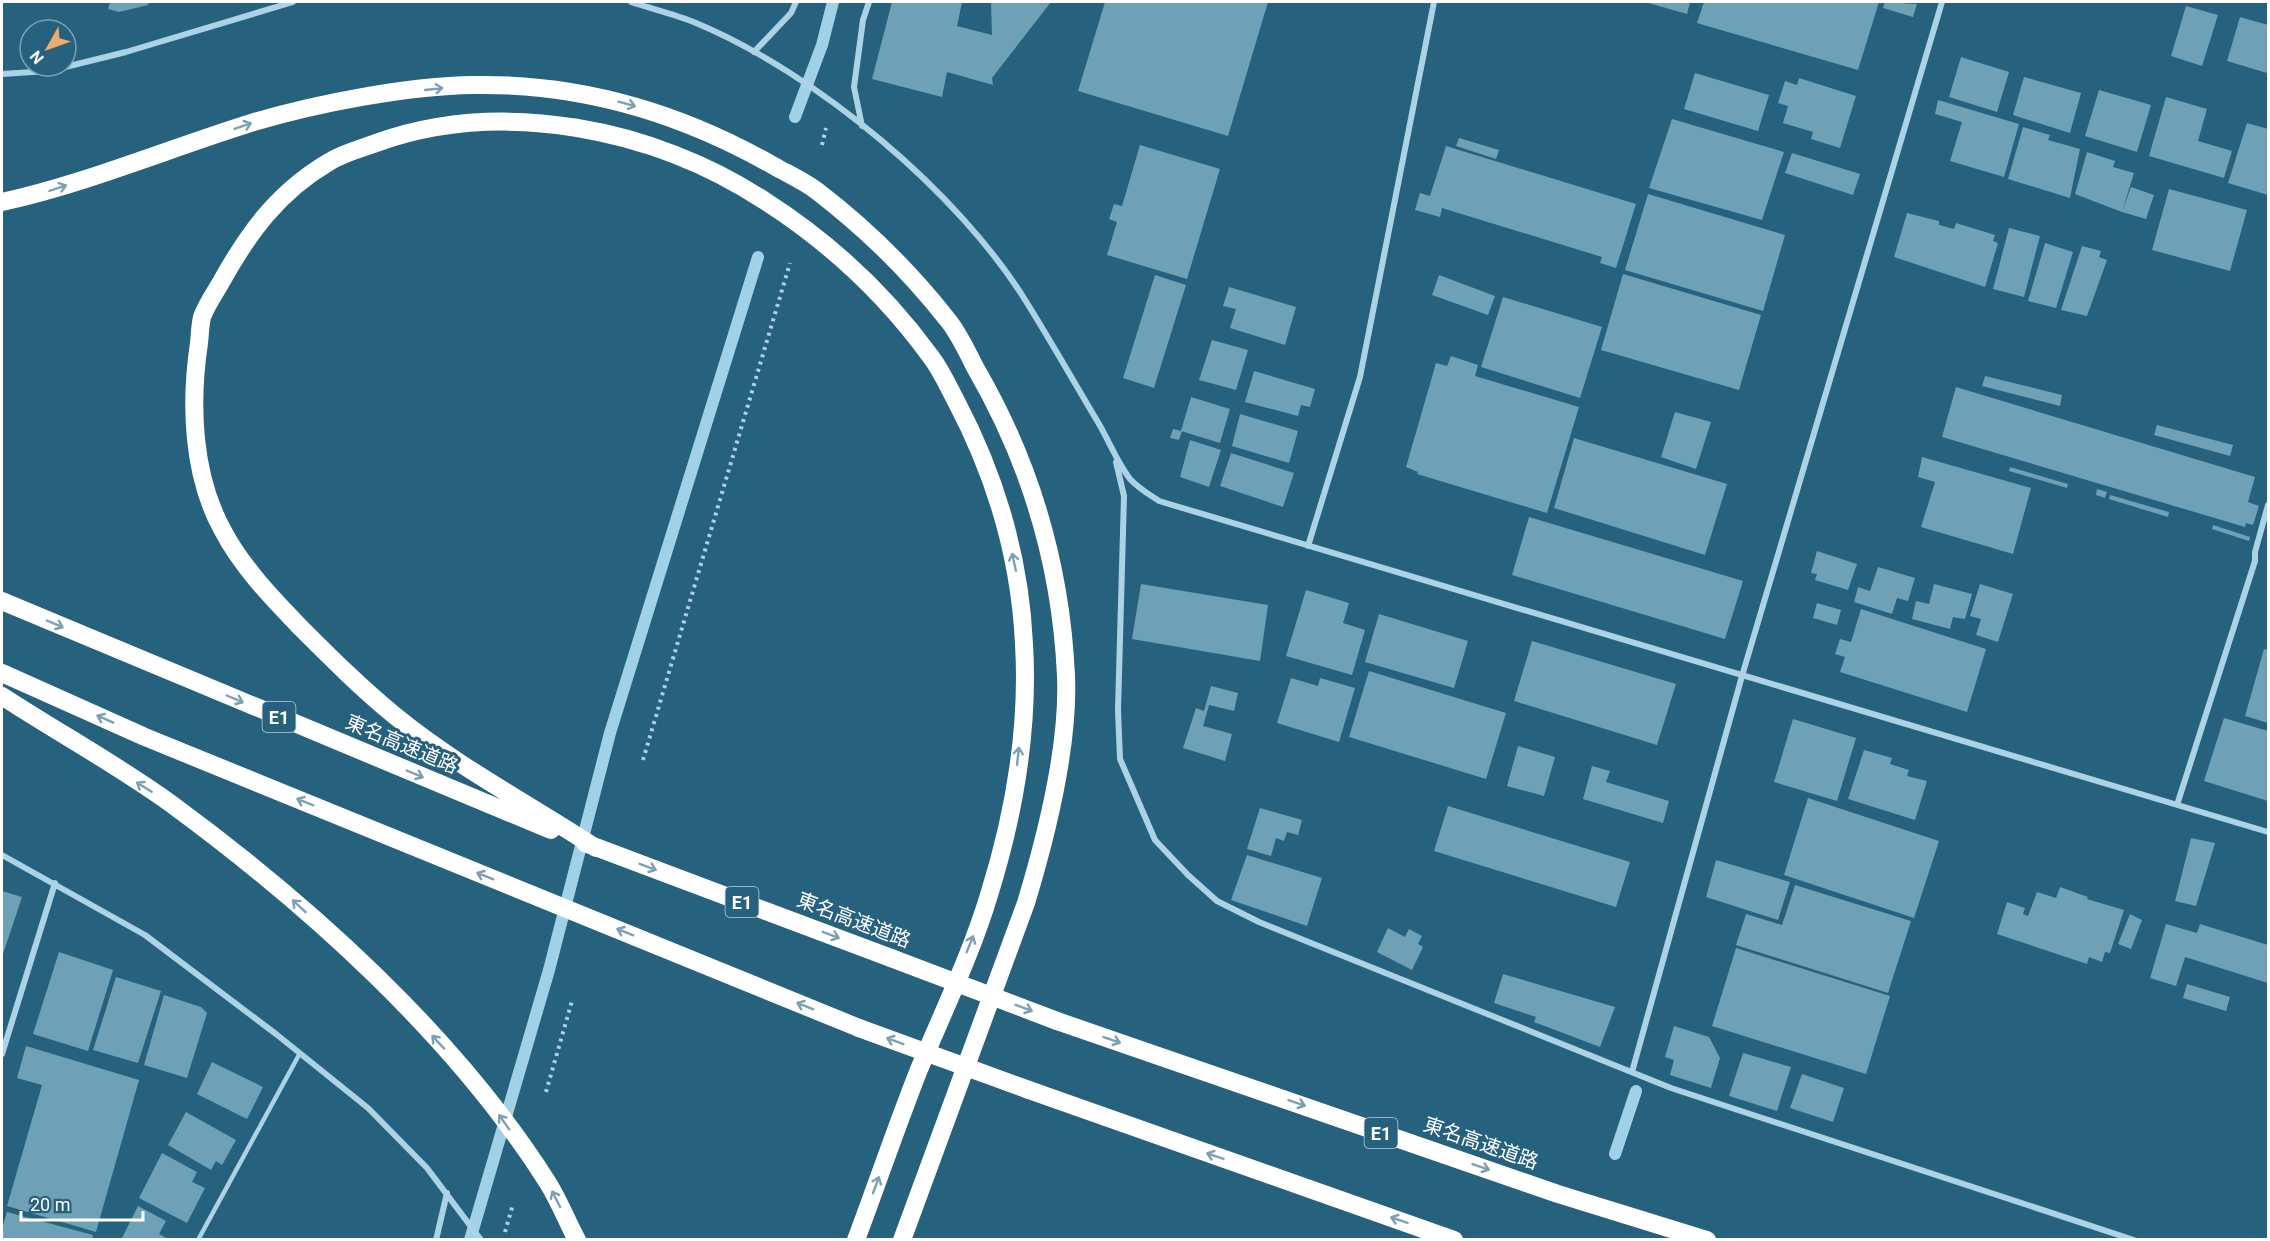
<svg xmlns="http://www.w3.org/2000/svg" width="2270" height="1241" font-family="Roboto,'Noto Sans JP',sans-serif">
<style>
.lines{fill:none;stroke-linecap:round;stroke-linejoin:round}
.stream{stroke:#a0d1e6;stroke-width:12}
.building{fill:#6ea0b6}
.path{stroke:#abd3e5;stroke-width:4;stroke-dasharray:3 4.5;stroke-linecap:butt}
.service{stroke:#abd3e5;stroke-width:4.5}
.minor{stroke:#abd3e5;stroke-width:6}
.motorway{stroke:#fff;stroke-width:18}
.motorway-bridge{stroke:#fff;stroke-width:18}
.oneway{stroke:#7da0b2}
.labels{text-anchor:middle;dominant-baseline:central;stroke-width:6;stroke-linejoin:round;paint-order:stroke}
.shield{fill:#26617e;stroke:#bed0d8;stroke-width:1.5}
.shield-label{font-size:18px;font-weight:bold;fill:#fff}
.street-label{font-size:20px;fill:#fff;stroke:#26617e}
</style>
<rect width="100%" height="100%" fill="#26617e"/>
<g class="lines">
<path class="stream" d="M795,117L822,45L833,2
M1615,1154L1636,1091
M470,1240L549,970L610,733L758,257"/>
</g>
<path class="building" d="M110,2H149L148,5L119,12L108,9Z
M892,2H962L957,26L992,35L991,2H1051L992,78L993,85L947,72L942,97L872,79Z
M1105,2H1268L1228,136L1078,91Z
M1645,2H1690L1687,14Z
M1704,2H1879L1858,70L1697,23Z
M1885,2L1917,4L1913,17L1883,8Z
M2186,6L2218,15L2202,66L2171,56Z
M2240,17L2268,25L2267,73L2227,61Z
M1961,57L2009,72L1997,112L1949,97Z
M1695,73L1769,95L1758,131L1684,109Z
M2024,77L2081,93L2070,133L2013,115Z
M1799,78L1856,96L1840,148L1811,139L1813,132L1783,123L1788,106L1778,103L1785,81L1797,85Z
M2099,90L2151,105L2137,152L2085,136Z
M2166,97L2207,109L2198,141L2232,151L2224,178L2149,156Z
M1938,100L2019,124L2004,177L1950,161L1962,122L1935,114Z
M1672,119L1784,152L1762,220L1649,188Z
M2247,123L2268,129V195L2228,183Z
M2023,127L2050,135L2048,140L2080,149L2070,198L2008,179Z
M1459,138L1499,150L1496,159L1456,146Z
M1140,145L1220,169L1187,279L1107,255L1117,222L1109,219L1114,204L1122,206Z
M1446,146L1636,204L1616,268L1600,263L1602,257L1442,208L1440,217L1415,210L1420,193L1430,196Z
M2087,152L2115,161L2113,167L2134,173L2122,212L2075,194Z
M1792,153L1860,174L1853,195L1785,173Z
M2131,187L2154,195L2146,219L2122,212Z
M2169,189L2247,210L2230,271L2152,250Z
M1648,194L1785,235L1763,311L1625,270Z
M1907,213L1939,221V225L1954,229L1956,223L1995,235L1993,241L1998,243L1985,287L1894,257Z
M2009,228L2040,236L2024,297L1993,289Z
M2045,243L2073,252L2056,308L2028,301Z
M2082,246L2101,251L2099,257L2107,260L2087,316L2061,310Z
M1623,274L1761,315L1739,390L1601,350Z
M1155,275L1186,285L1154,388L1123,378Z
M1439,275L1495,296L1488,315L1432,295Z
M1229,287L1296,307L1285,345L1230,328L1236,309L1223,306Z
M1503,297L1602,327L1580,398L1481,367Z
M1212,340L1248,350L1236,390L1199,380Z
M1451,356L1478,365L1475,376L1579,407L1547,513L1417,474L1418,472L1406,467L1436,363L1447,366Z
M1254,371L1315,389L1310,407L1301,405L1298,416L1245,402Z
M1985,376L2062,395L2060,406L1982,386Z
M1956,387L2255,477L2248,502L2259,506L2253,525L2246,523L2245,527L1942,437Z
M1191,397L1230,409L1220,443L1181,431Z
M1675,412L1711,422L1696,469L1661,457Z
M1240,414L1298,431L1289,463L1232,446Z
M2157,425L2233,445L2230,456L2154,435Z
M1173,429L1182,431L1179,440L1170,438Z
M1574,438L1727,484L1705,555L1554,508Z
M1190,440L1221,450L1209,487L1180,477Z
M1231,453L1294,473L1283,507L1220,486Z
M1922,457L2031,488L2013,554L1921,527L1935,482L1918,477Z
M2010,467L2068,484L2067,488L2009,471Z
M2097,489L2107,492L2105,498L2096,495Z
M2110,495L2169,512L2168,517L2109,499Z
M1529,517L1743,581L1725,639L1512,575Z
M2213,525L2250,537L2249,541L2212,529Z
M1817,551L1857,564L1848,590L1815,580L1817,574L1811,573Z
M1878,567L1915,578L1908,601L1897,598L1892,614L1854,602L1858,587L1870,591Z
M1141,584L1268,605L1260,661L1132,639Z
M1934,584L1972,594L1965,619L1953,617L1950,629L1912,619L1916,601L1929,604Z
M1980,584L2013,594L1998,642L1976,635L1981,619L1970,616Z
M1306,590L1349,603L1343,623L1365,630L1352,675L1286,656Z
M1817,603L1841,610L1837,625L1813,618Z
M1861,609L1986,649L1967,712L1840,672L1845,657L1835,654L1840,639L1851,642Z
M1379,614L1468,641L1454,688L1365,662Z
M1532,641L1676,684L1657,745L1514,701Z
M2264,649L2268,650V723L2245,716Z
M1369,671L1506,713L1486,779L1349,737Z
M1291,678L1318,686L1320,678L1355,688L1339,742L1277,723Z
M1211,686L1238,693L1234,711L1209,705L1203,726L1232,734L1225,761L1183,748L1196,708L1204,711Z
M2224,718L2268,731V801L2204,781Z
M1793,719L1856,738L1837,801L1774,782Z
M1518,746L1555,757L1544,796L1507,786Z
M1864,750L1892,758L1890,764L1909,770L1907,776L1927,781L1915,820L1848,799Z
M1592,766L1610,771L1606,782L1669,801L1663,823L1583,799Z
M1808,798L1939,841L1914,918L1784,875Z
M1448,806L1630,862L1616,907L1434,851Z
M1260,808L1302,820L1298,835L1287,832L1284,841L1276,838L1271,856L1247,849Z
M2191,838L2215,843L2196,906L2175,901Z
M1247,855L1322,878L1307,926L1231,900Z
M1716,860L1790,882L1778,920L1706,897Z
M1795,885L1911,921L1888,993L1736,945L1746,914L1782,925Z
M2060,887L2088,897L2087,899L2124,910L2110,953L2105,952L2102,962L2089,957L2087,964L1997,934L2007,902L2025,908L2023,914L2028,916L2037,892L2056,898Z
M2,891L22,897L2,957Z
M2130,914L2142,920L2131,949L2118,944Z
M2166,924L2197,933L2200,924L2268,945V983L2185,957L2176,986L2150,978Z
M1388,928L1405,937L1409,929L1422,936L1418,944L1423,947L1412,970L1377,952Z
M1736,948L1890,996L1866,1074L1712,1026Z
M59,952L113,970L88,1051L33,1034Z
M1503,974L1615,1007L1600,1047L1534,1022L1536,1017L1494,1003Z
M116,977L161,991L138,1063L93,1050Z
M2187,984L2230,997L2226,1011L2183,998Z
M164,995L201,1007L207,1013L187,1078L144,1065Z
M1674,1026L1709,1037L1720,1058L1711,1088L1670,1075L1674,1060L1665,1057Z
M26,1046L139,1080L96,1232L7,1206L42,1085L17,1078Z
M1743,1053L1791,1067L1777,1111L1729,1096Z
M212,1062L263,1087L247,1119L197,1094Z
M1802,1074L1844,1088L1833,1122L1790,1108Z
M186,1112L236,1140L222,1165L216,1161L211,1170L168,1145Z
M162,1153L197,1172L192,1182L205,1188L187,1223L139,1198Z
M138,1206L166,1221L159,1234L170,1240H121Z
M7,1212L93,1235L92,1240H2V1229Z"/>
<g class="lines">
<path class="path" d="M822,145L826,128
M643,760L790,263
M546,1092L572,1001
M505,1232L513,1204"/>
<path class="service" d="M198,1240L300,1053"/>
<path class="minor" d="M631,2C652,9 675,14 696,23C816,73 959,192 1027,303C1052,343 1075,384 1099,424C1110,443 1117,462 1130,479C1138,488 1150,495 1159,501L2268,832
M754,52L791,13L796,2
M2,74L49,71L126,52L293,2
M862,126L854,87L863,20L869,2
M1116,462L1124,496L1118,710L1120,759L1155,840L1188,875L1217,901L1259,922L1671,1088L2134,1240
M1308,546L1360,377L1434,2
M2177,805L2255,561V552L2268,505
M2,855L145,935L276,1034L368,1108L427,1168L481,1240
M2,1054L55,883
M1632,1072L1742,676L1942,2
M436,1240L447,1193"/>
<path class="motorway" d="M2,202C88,183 170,148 254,122C319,103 407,86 474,85C582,83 681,113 774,166C788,174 804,181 817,191C864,227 910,272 947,319C959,333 967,352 976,369C1031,464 1061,565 1066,676C1069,745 1046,837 1026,903L902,1240
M2,601L551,830
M2,673L145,737L859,1028
M2,696C57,732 116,764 170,803C309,905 455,1036 548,1183C559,1201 567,1221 577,1240
M585,843L891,958
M596,848C529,804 456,766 394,715C361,688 331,658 301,628C272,598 241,566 222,529C192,474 190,403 199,343C200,334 200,326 202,317C206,306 214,294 220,284C248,233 278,192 329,162C343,153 360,149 376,143C502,98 654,128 765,201C829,242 886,295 931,357C941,370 948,386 956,401C996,477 1020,558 1024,644C1029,728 1014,815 989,895C971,955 942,1014 918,1072C896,1128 877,1184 856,1240
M1057,1021L1558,1194L1707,1240
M1029,1090L1454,1240"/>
<path class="motorway-bridge" d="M891,958L1057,1021
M859,1028L1029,1090"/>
</g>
<defs><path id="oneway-shaft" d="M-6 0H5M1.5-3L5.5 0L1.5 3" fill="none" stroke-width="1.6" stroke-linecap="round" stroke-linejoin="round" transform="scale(1.5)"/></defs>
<g class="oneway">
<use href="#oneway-shaft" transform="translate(434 89) rotate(-6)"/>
<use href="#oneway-shaft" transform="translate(627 104) rotate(15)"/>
<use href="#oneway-shaft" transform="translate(243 126) rotate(-19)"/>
<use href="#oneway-shaft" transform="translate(58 188) rotate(-18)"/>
<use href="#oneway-shaft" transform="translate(1014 562) rotate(-102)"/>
<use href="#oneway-shaft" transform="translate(55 624) rotate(23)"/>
<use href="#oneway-shaft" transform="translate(235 699) rotate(23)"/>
<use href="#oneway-shaft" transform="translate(105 719) rotate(-156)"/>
<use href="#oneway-shaft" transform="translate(1018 756) rotate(-84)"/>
<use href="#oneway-shaft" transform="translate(415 774) rotate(23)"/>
<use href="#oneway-shaft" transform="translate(144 787) rotate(-148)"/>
<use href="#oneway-shaft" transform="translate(305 802) rotate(-158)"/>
<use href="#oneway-shaft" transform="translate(648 867) rotate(21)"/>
<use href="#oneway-shaft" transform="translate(485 876) rotate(-158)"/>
<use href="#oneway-shaft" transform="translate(299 906) rotate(-137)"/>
<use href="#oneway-shaft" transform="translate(625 932) rotate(-158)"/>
<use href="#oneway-shaft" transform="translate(831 935) rotate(21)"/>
<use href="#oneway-shaft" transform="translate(970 944) rotate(-68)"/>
<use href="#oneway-shaft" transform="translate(805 1006) rotate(-158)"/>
<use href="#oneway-shaft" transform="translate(1024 1008) rotate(21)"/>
<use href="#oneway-shaft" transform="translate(1112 1040) rotate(19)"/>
<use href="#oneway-shaft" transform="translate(895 1041) rotate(-160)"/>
<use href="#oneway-shaft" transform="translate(438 1042) rotate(-133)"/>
<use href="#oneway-shaft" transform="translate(1297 1103) rotate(19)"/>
<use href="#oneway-shaft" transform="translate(504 1122) rotate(-125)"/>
<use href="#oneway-shaft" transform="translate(1215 1156) rotate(-161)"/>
<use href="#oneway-shaft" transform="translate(1481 1167) rotate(19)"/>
<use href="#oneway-shaft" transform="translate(876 1185) rotate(-70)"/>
<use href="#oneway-shaft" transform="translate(556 1199) rotate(-117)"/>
<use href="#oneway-shaft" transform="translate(1399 1220) rotate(-161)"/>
</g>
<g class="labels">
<g class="shield">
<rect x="262.5" y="702" width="33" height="30" rx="4.5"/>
<rect x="725.5" y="887" width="33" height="30" rx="4.5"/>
<rect x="1364.5" y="1118" width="33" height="30" rx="4.5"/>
</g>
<g class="shield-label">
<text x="279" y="717">E1</text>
<text x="742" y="902">E1</text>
<text x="1381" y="1133">E1</text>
</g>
<g class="street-label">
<text transform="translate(402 744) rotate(23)">東名高速道路</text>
<text transform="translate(854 920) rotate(21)">東名高速道路</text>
<text transform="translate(1481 1143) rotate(19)">東名高速道路</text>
</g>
</g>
<rect width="2270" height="1241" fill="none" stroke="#ffffff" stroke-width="6"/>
<g transform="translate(48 48) rotate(230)"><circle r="28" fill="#26617e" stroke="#7da0b2" stroke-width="1.5"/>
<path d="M0-4.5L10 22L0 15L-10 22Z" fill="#eeab70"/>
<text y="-9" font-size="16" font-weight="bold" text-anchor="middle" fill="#ffffff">N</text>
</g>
<path d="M21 1211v9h122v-9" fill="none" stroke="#ffffff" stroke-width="3"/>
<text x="30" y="1211" font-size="18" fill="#ffffff" stroke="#26617e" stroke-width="4.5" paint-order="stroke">20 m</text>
</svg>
